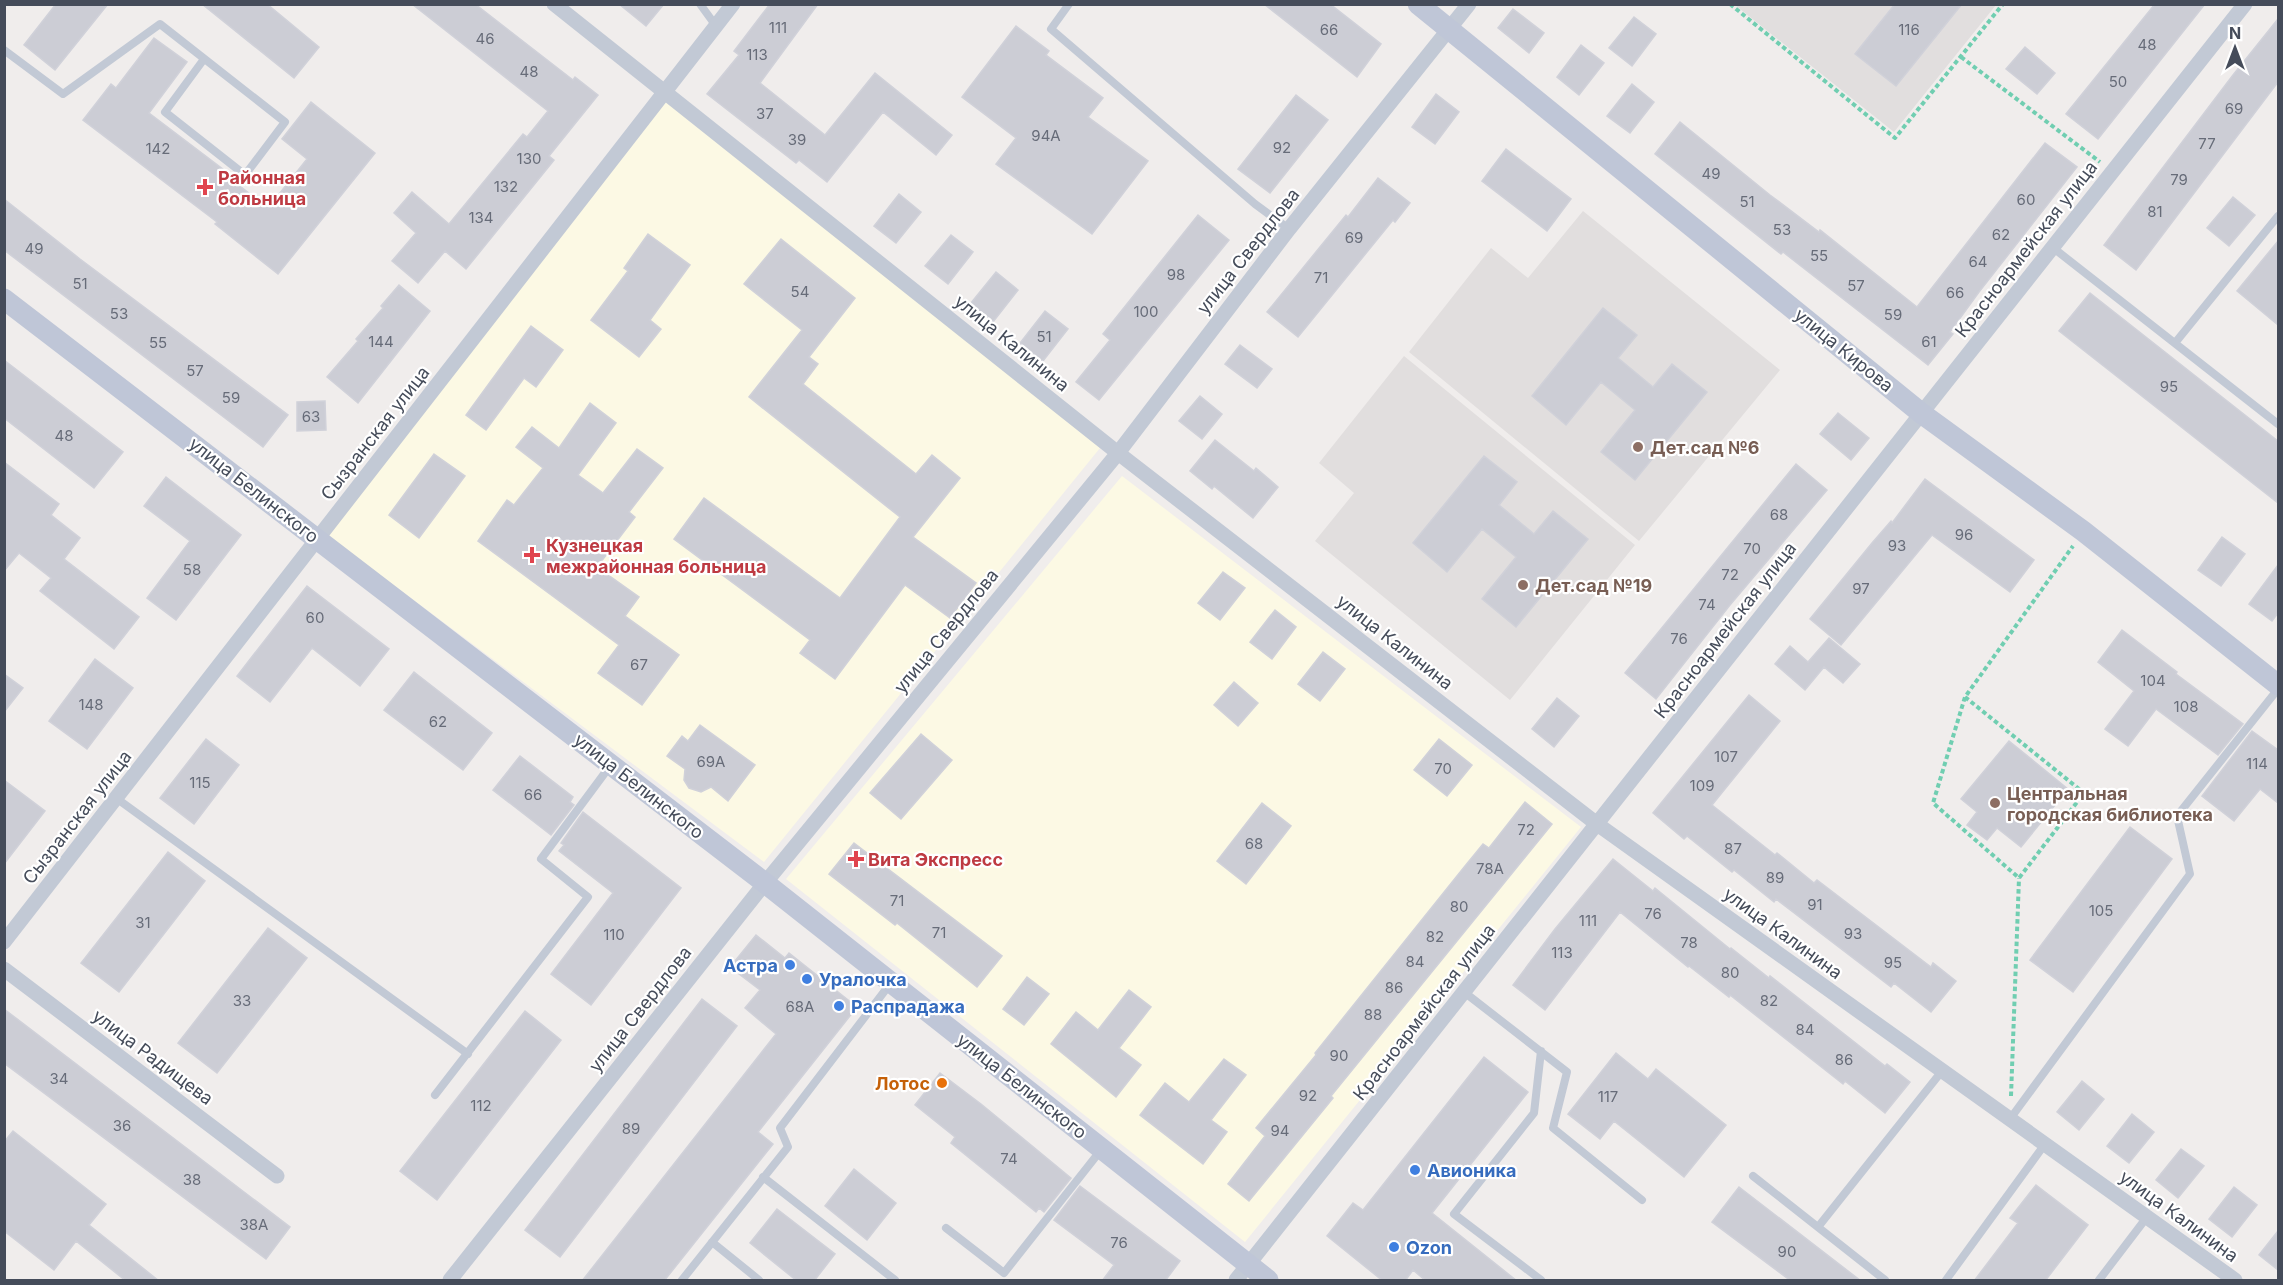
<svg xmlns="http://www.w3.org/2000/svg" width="2283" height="1285" font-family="Inter,sans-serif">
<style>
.commercial{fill:#fcf9e4}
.education{fill:#e1dede}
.building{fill:#cccdd5;stroke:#d0d1d9;stroke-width:1.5}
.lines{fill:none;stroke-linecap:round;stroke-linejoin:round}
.path{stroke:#70ceb1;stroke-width:4;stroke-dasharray:4.5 3;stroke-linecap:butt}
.lane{stroke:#c2c9d5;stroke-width:8}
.street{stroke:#c2c9d5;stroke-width:15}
.secondary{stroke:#bfc6d7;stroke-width:21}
.health-dot{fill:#e0444e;stroke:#fff;stroke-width:2}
.education-dot{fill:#8d6e63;stroke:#fff;stroke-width:2}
.shop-dot{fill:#3f7fe0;stroke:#fff;stroke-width:2}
.food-dot{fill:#e8710a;stroke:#fff;stroke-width:2}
.labels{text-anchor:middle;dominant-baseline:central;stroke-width:4.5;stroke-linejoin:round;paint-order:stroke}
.number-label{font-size:15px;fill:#676c79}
.health-label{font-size:18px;font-weight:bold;fill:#be3a42;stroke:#fff;text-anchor:start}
.street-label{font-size:18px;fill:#454c5a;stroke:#fff}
.education-label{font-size:18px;font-weight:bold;fill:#785e54;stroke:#fff;text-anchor:start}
.shop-label{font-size:18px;font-weight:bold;fill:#366cbe;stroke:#fff;text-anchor:start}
.food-label{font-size:18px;font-weight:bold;fill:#c56008;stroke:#fff;text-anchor:end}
</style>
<rect width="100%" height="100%" fill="#f0edec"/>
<path class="commercial" d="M667,100L1100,448L764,862L328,536Z
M1122,476L1581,827L1245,1242L786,879Z"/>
<path class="education" d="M1735,5H1996L1894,132Z
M1583,211L1780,370L1639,541L1409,352L1491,248L1528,278Z
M1404,356L1635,545L1510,700L1315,541L1354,493L1319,463Z"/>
<path class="building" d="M56,4H108L55,70L24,45Z
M202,4H267L319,47L294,78Z
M412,4H475L573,80L575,77L598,95L549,156L554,160L466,269L445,251L418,283L392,261L416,233L394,213L412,192L449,224L523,134L527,137L548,111Z
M619,4H664L646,26Z
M770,4H818L760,83L825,135L875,73L952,135L936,155L883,112L827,182L799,160L796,163L707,94L739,55L734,51Z
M1264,4H1330L1381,44L1357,77Z
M1895,4H1962L1896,86L1855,54Z
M2155,4H2205L2098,139L2066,114Z
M1513,9L1544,33L1529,53L1498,28Z
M1634,17L1656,34L1632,66L1609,48Z
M2278,19V82L2136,270L2104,245L2233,75Z
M1016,26L1049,51L1046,55L1103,98L1088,117L1148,161L1092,234L996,164L1016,138L962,97Z
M154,38L187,62L149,113L232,176L231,179L268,208L307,159L282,139L311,102L375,153L278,274L215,224L217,222L83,120L111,84L116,88Z
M1581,45L1604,63L1579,95L1557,77Z
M2025,47L2055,73L2037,94L2006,69Z
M1632,84L1654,102L1630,133L1607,116Z
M1436,94L1459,112L1435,144L1412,127Z
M1296,95L1328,120L1270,193L1238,169Z
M1680,122L1770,195L1819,232L1820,230L1917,307L2045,143L2077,167L1979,292L1950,332L1953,334L1928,365L1783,252L1781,254L1655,154Z
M1506,149L1571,199L1547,231L1482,181Z
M1378,178L1410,203L1395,222L1393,220L1298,337L1267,312L1346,215L1348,217Z
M899,194L921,212L896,243L874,226Z
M2233,197L2255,215L2229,246L2207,228Z
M4,199L80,259L288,415L263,447L4,250Z
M1198,215L1229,240L1099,400L1076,382L1110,340L1103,334Z
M648,234L690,265L650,320L661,329L639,357L591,320L628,271L624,268Z
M951,235L973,252L948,284L925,266Z
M781,239L855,298L809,357L818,364L803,384L916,474L932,455L960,478L913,537L976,583L950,618L905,585L835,679L800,653L810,640L674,539L704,498L840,598L900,517L749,397L802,330L744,284Z
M2278,241V325L2237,291Z
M996,272L1018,290L993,322L971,303Z
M399,285L430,311L358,403L327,377L358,341L356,339L383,308L381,306Z
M2090,293L2278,441V503L2059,331Z
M1603,308L1637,335L1618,358L1653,387L1672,364L1707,392L1635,480L1601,452L1635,410L1601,382L1566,425L1532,396Z
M1045,311L1068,329L1043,361L1020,343Z
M531,326L563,350L536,387L524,378L486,430L466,415Z
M1240,345L1272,369L1257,388L1225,364Z
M4,360L123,452L94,488L4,418Z
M1200,396L1222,414L1202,439L1179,421Z
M325,401L326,430L297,431V402Z
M590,403L616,423L578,475L603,493L637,449L663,468L629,512L635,517L597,567L639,597L625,616L679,655L642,705L598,673L619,645L478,541L507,500L514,505L543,468L516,447L532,427L559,448Z
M1838,413L1869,438L1851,460L1820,434Z
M1215,440L1254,471L1256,468L1278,487L1253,518L1214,486L1212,489L1190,471Z
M434,454L465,476L419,538L389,515Z
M1484,456L1517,482L1499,505L1534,534L1553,511L1588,539L1516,627L1482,599L1516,557L1482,529L1447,572L1413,543Z
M4,462L59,504L51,515L80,538L64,559L139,617L114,649L40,591L51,578L19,553L4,571Z
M1796,464L1827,490L1730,605L1656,699L1625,673Z
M166,477L241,535L176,620L147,598L190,541L144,506Z
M1925,479L2034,560L2010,592L1932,535L1841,645L1810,619L1872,543L1891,521L1892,523Z
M2222,537L2245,554L2221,586L2198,570Z
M2278,565V613L2272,621L2249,604Z
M1223,572L1245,588L1220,620L1198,603Z
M307,586L389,649L360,686L312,648L270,702L237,676Z
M1275,610L1296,627L1272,659L1250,642Z
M2122,630L2177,672L2176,674L2243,724L2218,755L2156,709L2128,746L2105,729L2134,691L2098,662Z
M1829,638L1860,664L1843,683L1824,667L1805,690L1775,664L1790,646L1808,662Z
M1323,652L1345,669L1320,701L1298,684Z
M95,659L133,688L87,749L49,721Z
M414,672L492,733L463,770L384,710Z
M4,674L23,688L4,712Z
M1234,682L1258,703L1238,726L1214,705Z
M1749,695L1780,721L1712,805L1775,855L1777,853L1814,883L1817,880L1931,967L1933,963L1956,981L1931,1012L1894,983L1891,987L1776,899L1774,902L1734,870L1732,872L1687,836L1684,839L1653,813Z
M1557,698L1579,716L1554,747L1532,729Z
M700,725L755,765L728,801L711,787L701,792L689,788L684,780L685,769L667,756L682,736L688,741Z
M2252,731L2278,750V803L2260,789L2234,821L2202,796Z
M921,734L952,760L901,819L870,793Z
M206,739L239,765L194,824L160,798Z
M1439,739L1472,765L1447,796L1414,770Z
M2009,741L2068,789L2021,847L1997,828L1987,840L1967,825L1977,812L1961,799Z
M520,756L573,797L570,802L574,805L551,835L493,790Z
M4,780L45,811L4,864Z
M1525,802L1552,824L1331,1096L1333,1098L1249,1201L1228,1184L1265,1136L1256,1128L1316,1055L1315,1053L1465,866L1483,844L1489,848Z
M1262,803L1291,826L1246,884L1217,861Z
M583,812L681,888L591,1005L551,974L613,893L559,851L564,845L561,843Z
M2130,827L2172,859L2073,992L2030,960Z
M854,843L1002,956L977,987L897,923L895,925L829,874Z
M168,852L205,881L119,992L81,963Z
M1613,859L1653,891L1655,888L1730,949L1731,948L1769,978L1770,976L1885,1066L1887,1064L1910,1082L1885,1113L1845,1081L1843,1084L1730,995L1729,997L1689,966L1688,967L1620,912L1545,1010L1513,985L1555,929Z
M268,928L307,958L217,1073L178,1043Z
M756,935L785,958L789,953L857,1007L758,1132L773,1144L664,1281H582L776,1034L745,1008L760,990L730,967Z
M1027,977L1049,994L1024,1025L1003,1009Z
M1129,990L1151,1007L1119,1048L1141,1065L1116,1097L1051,1044L1076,1012L1098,1030Z
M702,999L737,1026L560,1257L525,1230Z
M4,1009L290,1227L266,1259L4,1063Z
M525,1011L561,1040L437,1200L400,1171Z
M1616,1053L1648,1079L1656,1069L1726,1125L1684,1177L1614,1121L1600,1139L1568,1114Z
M1484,1057L1528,1092L1432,1213L1517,1281H1426L1413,1270L1405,1281H1383L1327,1236L1353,1203L1363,1210Z
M1224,1059L1246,1075L1211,1120L1227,1132L1203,1164L1140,1115L1165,1083L1189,1102Z
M940,1073L981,1104L1071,1178L1044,1212L1039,1208L1036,1212L951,1143L955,1137L915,1105Z
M2082,1081L2104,1099L2079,1130L2057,1112Z
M2132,1114L2154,1132L2129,1163L2107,1146Z
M13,1131L106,1204L89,1225L159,1281H126L76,1241L54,1270L4,1231V1142Z
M2181,1149L2204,1166L2178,1198L2156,1180Z
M854,1169L896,1203L867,1240L825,1206Z
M2036,1185L2088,1225L2045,1281H1974L2018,1223L2010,1218Z
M1080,1186L1180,1261L1165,1281H1102L1114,1265L1054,1220Z
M1739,1187L1861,1281H1791L1712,1222Z
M2234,1187L2257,1205L2232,1237L2209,1219Z
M777,1209L835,1254L814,1281H797L750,1243Z
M2278,1231V1270L2259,1255Z"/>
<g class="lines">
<path class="path" d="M1730,4L1895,138L2003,4
M1961,57L2100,162
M1965,697L2084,793L2019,878L1933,803L1965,697L2073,546
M2011,1096L2019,878"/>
<path class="lane" d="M700,4L716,26
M1069,4L1051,29L1255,204L1289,229
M4,50L63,94L160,24L285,122L245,175L165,112L204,59
M2052,247L2278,424
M2175,343L2278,216
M116,798L468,1054
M1464,992L1567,1072L1553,1128L1642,1200
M1541,1051L1534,1113L1454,1214L1541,1280
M435,1095L588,897L541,859L610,766
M2010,1119L2190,874L2177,816L2278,689
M1753,1176L1885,1280
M763,1177L895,1280
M1818,1227L1942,1071
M946,1228L1004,1273L1101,1150
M712,1242L759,1280
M682,1280L788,1147L780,1128L890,984
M1946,1280L2045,1144
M2099,1280L2147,1217"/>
<path class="street" d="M554,4L1118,453L1597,824L2235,1280
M4,942L733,4
M4,969L277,1176
M450,1280L765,883L1118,453L1289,229L1469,4
M1236,1280L2245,4"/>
<path class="secondary" d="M1418,4L1921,413L2083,531L2278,685
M4,299L765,883L1268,1280"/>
</g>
<g class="health-dot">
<path d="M202 178h6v6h6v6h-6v6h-6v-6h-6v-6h6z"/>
<path d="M529 546h6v6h6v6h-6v6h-6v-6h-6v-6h6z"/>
<path d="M853 850h6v6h6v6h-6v6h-6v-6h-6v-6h6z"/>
</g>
<g class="education-dot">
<circle cx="1638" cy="447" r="6"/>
<circle cx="1523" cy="585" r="6"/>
<circle cx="1995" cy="803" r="6"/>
</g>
<g class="shop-dot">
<circle cx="790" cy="965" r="6"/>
<circle cx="807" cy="979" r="6"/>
<circle cx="839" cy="1006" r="6"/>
<circle cx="1415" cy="1170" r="6"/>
<circle cx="1394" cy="1247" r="6"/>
</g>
<circle class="food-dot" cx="942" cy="1083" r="6"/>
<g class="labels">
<g class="number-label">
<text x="778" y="27">111</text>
<text x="1329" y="29">66</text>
<text x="1909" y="29">116</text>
<text x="485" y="38">46</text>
<text x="2147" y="44">48</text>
<text x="757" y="54">113</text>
<text x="529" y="71">48</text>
<text x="2118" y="81">50</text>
<text x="2234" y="108">69</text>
<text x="765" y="113">37</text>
<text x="1046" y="135">94А</text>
<text x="797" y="139">39</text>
<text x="2207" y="143">77</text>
<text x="1282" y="147">92</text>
<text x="158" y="148">142</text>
<text x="529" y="158">130</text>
<text x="1711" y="173">49</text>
<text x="2179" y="179">79</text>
<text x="506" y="186">132</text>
<text x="2026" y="199">60</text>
<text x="1747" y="201">51</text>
<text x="2155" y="211">81</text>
<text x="481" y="217">134</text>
<text x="1782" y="229">53</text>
<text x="2001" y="234">62</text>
<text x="1354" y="237">69</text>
<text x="34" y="248">49</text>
<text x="1819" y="255">55</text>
<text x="1978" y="261">64</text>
<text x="1176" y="274">98</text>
<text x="1321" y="277">71</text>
<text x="80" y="283">51</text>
<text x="1856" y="285">57</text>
<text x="800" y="291">54</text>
<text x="1955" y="292">66</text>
<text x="1146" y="311">100</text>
<text x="119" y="313">53</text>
<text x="1893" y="314">59</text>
<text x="1044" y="336">51</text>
<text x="381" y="341">144</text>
<text x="1929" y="341">61</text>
<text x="158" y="342">55</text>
<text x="195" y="370">57</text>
<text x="2169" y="386">95</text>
<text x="231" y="397">59</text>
<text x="311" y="416">63</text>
<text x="64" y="435">48</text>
<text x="1779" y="514">68</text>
<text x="1964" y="534">96</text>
<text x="1897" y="545">93</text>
<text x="1752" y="548">70</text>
<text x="192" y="569">58</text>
<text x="1730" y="574">72</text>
<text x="1861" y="588">97</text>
<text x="1707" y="604">74</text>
<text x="315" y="617">60</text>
<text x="1679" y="638">76</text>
<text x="639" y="664">67</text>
<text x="2153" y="680">104</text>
<text x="91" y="704">148</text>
<text x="2186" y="706">108</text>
<text x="438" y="721">62</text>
<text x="1726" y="756">107</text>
<text x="711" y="761">69А</text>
<text x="2257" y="763">114</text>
<text x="1443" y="768">70</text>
<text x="200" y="782">115</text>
<text x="1702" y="785">109</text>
<text x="533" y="794">66</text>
<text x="1526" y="829">72</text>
<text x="1254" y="843">68</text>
<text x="1733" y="848">87</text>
<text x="1490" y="868">78А</text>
<text x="1775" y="877">89</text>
<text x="897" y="900">71</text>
<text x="1815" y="904">91</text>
<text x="1459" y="906">80</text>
<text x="2101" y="910">105</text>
<text x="1653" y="913">76</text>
<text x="1588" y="920">111</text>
<text x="143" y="922">31</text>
<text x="939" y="932">71</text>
<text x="1853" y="933">93</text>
<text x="614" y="934">110</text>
<text x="1435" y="936">82</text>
<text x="1689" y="942">78</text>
<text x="1562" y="952">113</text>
<text x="1415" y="961">84</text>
<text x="1893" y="962">95</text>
<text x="1730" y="972">80</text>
<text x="1394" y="987">86</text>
<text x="242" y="1000">33</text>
<text x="1769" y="1000">82</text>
<text x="800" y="1006">68А</text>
<text x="1373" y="1014">88</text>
<text x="1805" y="1029">84</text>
<text x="1339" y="1055">90</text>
<text x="1844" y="1059">86</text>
<text x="59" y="1078">34</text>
<text x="1308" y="1095">92</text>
<text x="1608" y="1096">117</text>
<text x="481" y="1105">112</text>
<text x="122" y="1125">36</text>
<text x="631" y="1128">89</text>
<text x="1280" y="1130">94</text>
<text x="1009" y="1158">74</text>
<text x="192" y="1179">38</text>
<text x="254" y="1224">38А</text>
<text x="1119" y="1242">76</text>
<text x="1787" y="1251">90</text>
</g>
<g class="health-label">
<text x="218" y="177">Районная<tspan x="218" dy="21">больница</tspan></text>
<text x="546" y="545">Кузнецкая<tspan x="546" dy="21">межрайонная больница</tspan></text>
<text x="868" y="859">Вита Экспресс</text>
</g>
<g class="street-label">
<text transform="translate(2026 249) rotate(-52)">Красноармейская улица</text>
<text transform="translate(1248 251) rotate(-52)">улица Свердлова</text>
<text transform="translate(1012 343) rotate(39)">улица Калинина</text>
<text transform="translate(1844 350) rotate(39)">улица Кирова</text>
<text transform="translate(375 433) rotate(-52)">Сызранская улица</text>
<text transform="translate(254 490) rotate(38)">улица Белинского</text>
<text transform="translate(1725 630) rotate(-52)">Красноармейская улица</text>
<text transform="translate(946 631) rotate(-51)">улица Свердлова</text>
<text transform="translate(1395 642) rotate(38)">улица Калинина</text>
<text transform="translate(639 786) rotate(38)">улица Белинского</text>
<text transform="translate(77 817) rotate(-52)">Сызранская улица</text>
<text transform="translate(1783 933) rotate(36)">улица Калинина</text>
<text transform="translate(640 1009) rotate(-52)">улица Свердлова</text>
<text transform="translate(1424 1012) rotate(-52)">Красноармейская улица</text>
<text transform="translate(153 1057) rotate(37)">улица Радищева</text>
<text transform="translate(1022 1086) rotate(38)">улица Белинского</text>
<text transform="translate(2179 1216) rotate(36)">улица Калинина</text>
</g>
<g class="education-label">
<text x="1650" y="447">Дет.сад №6</text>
<text x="1535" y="585">Дет.сад №19</text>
<text x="2007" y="793">Центральная<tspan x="2007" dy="21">городская библиотека</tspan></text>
</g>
<g class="shop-label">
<text x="778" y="965" text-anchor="end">Астра</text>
<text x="819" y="979">Уралочка</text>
<text x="851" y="1006">Распрадажа</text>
<text x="1427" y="1170">Авионика</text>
<text x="1406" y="1247">Ozon</text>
</g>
<g class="food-label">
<text x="930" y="1083">Лотос</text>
</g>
</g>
<rect width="2283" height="1285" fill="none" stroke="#454c5a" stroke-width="12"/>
<g transform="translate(2235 48)" stroke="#ffffff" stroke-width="4.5" paint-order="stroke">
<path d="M0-4.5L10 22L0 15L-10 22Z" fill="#454c5a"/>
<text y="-9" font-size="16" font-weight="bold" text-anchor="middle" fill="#454c5a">N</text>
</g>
</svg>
